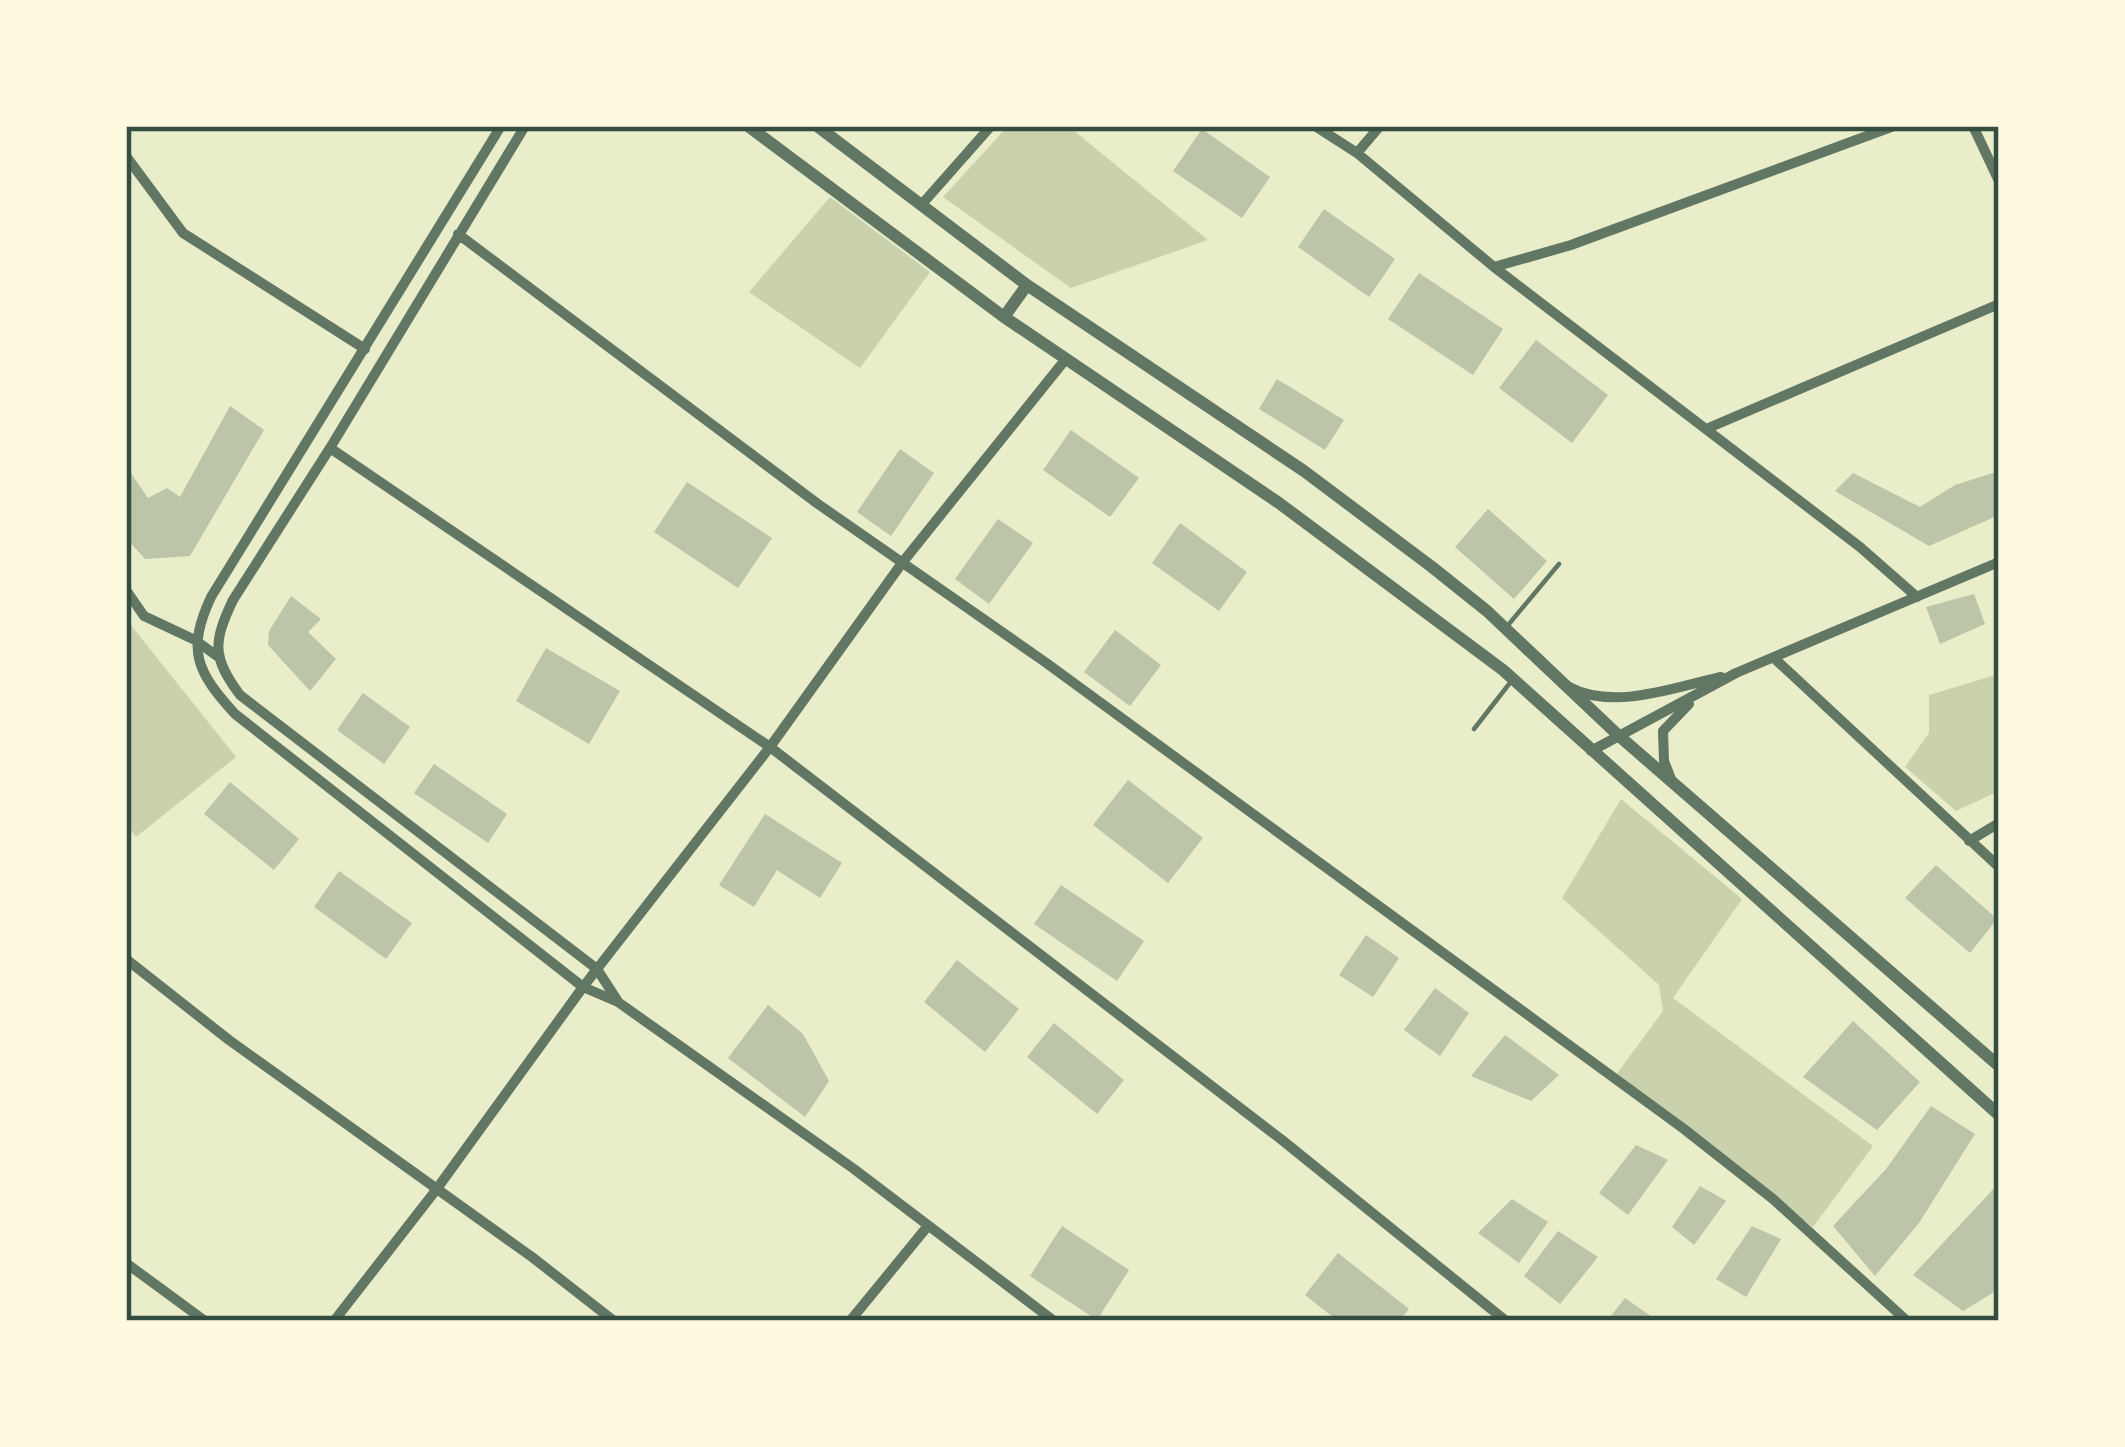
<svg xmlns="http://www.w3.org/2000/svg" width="2125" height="1447" font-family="'Varela Round',sans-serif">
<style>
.green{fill:#cad2ad}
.building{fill:#bcc5a7}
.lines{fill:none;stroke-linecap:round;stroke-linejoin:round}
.service{stroke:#617663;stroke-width:4.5}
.minor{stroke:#617663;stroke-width:10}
.tertiary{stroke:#617663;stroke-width:12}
.neatline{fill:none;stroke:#344e41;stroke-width:4.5}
</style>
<rect width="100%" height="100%" fill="#e9edc9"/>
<path class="green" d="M1008,126H1068L1208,240L1071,288L943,197Z
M830,197L930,272L860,368L749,292Z
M126,619L236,757L136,837L126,824Z
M1999,674V791L1956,811L1905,767L1929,733V695Z
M1621,799L1742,899L1673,998L1873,1146L1813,1227L1613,1079L1663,1011L1659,985L1562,898Z"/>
<path class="building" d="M1202,129L1270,177L1242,218L1173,171Z
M1324,209L1395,259L1369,297L1298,247Z
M1419,273L1503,329L1473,375L1388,319Z
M1536,340L1608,395L1572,443L1499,388Z
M1277,379L1344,420L1325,450L1259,409Z
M230,406L264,430L190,556L145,559L126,538V466L148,498L167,488L180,497Z
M1071,430L1139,478L1110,517L1043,470Z
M900,449L934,473L891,536L857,512Z
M1999,471V515L1929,546L1835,491L1853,473L1920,507L1955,485Z
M687,482L772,538L738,588L654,532Z
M1488,509L1547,561L1514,599L1455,547Z
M998,519L1033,543L989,604L955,579Z
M1180,523L1247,572L1219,611L1152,563Z
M1974,594L1985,624L1940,644L1926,607Z
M291,596L321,619L308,632L336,659L310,691L268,645L269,631Z
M1115,630L1161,665L1130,706L1084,672Z
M546,648L620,691L589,744L516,701Z
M363,693L410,727L384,764L337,730Z
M434,764L507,814L488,843L414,793Z
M1128,780L1203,838L1168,883L1093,825Z
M230,782L299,839L274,870L204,814Z
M765,814L842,863L820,898L777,870L754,907L719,885Z
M1936,865L1997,919L1970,953L1905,898Z
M339,871L412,923L386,959L314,907Z
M1061,885L1144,941L1117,981L1034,924Z
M1366,935L1399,958L1373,997L1339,975Z
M957,960L1019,1009L985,1052L924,1002Z
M1435,988L1469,1013L1440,1056L1404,1030Z
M768,1005L803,1034L829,1081L805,1117L728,1058Z
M1853,1021L1920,1082L1877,1130L1803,1077Z
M1054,1023L1124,1080L1097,1114L1027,1057Z
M1505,1035L1559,1075L1531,1101L1471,1076Z
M1931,1106L1975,1134L1919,1223L1875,1276L1833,1226L1886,1169Z
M1636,1145L1668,1160L1628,1215L1599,1193Z
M1999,1183V1289L1963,1311L1913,1275Z
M1700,1186L1726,1201L1694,1245L1672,1227Z
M1512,1199L1548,1222L1519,1263L1478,1233Z
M1062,1226L1129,1270L1097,1320L1030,1276Z
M1752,1226L1781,1239L1746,1297L1716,1279Z
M1558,1231L1598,1257L1560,1304L1524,1276Z
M1338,1253L1409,1309L1399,1321H1338L1305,1295Z
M1625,1298L1658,1321H1607Z"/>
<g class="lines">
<path class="service" d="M1509,624L1559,564
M1474,729L1513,679"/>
<path class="minor" d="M501,126L211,597C186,651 197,672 235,714L583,987L618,1002L854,1169L1054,1321
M525,126L330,448L233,600C213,642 212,658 240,695L597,969L617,1000
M1315,126L1357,153L1494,267L1860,547L1917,597
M1973,126L1999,181
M1357,153L1380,126
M126,156L183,233L365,349
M923,203L991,126
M458,234L818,504L1045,662L1684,1129L1773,1199L1907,1321
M1494,267L1571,245L1894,126
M1706,429L1999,304
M330,448L770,747L1282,1140L1506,1321
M126,590L144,616L195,640L217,656
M1775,659L1999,867
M1569,687C1614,711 1675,687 1721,677
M1591,751L1736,673L1999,562
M1671,779L1664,761L1663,731L1689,704
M1969,841L1999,823
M126,959L229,1040L532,1257L614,1321
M126,1263L205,1321
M334,1321L436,1190L583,987L770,747L902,563L1065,360
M850,1321L927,1227"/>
<path class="tertiary" d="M748,126L1004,317L1279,503L1503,670L1999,1115
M817,126L1027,285L1304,471L1432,567L1487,611L1618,735L1999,1066
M1004,317L1027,285"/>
</g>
<rect width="2125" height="1447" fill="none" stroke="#fefae0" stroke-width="258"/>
<rect x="129" y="129" width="1867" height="1189" class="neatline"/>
</svg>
